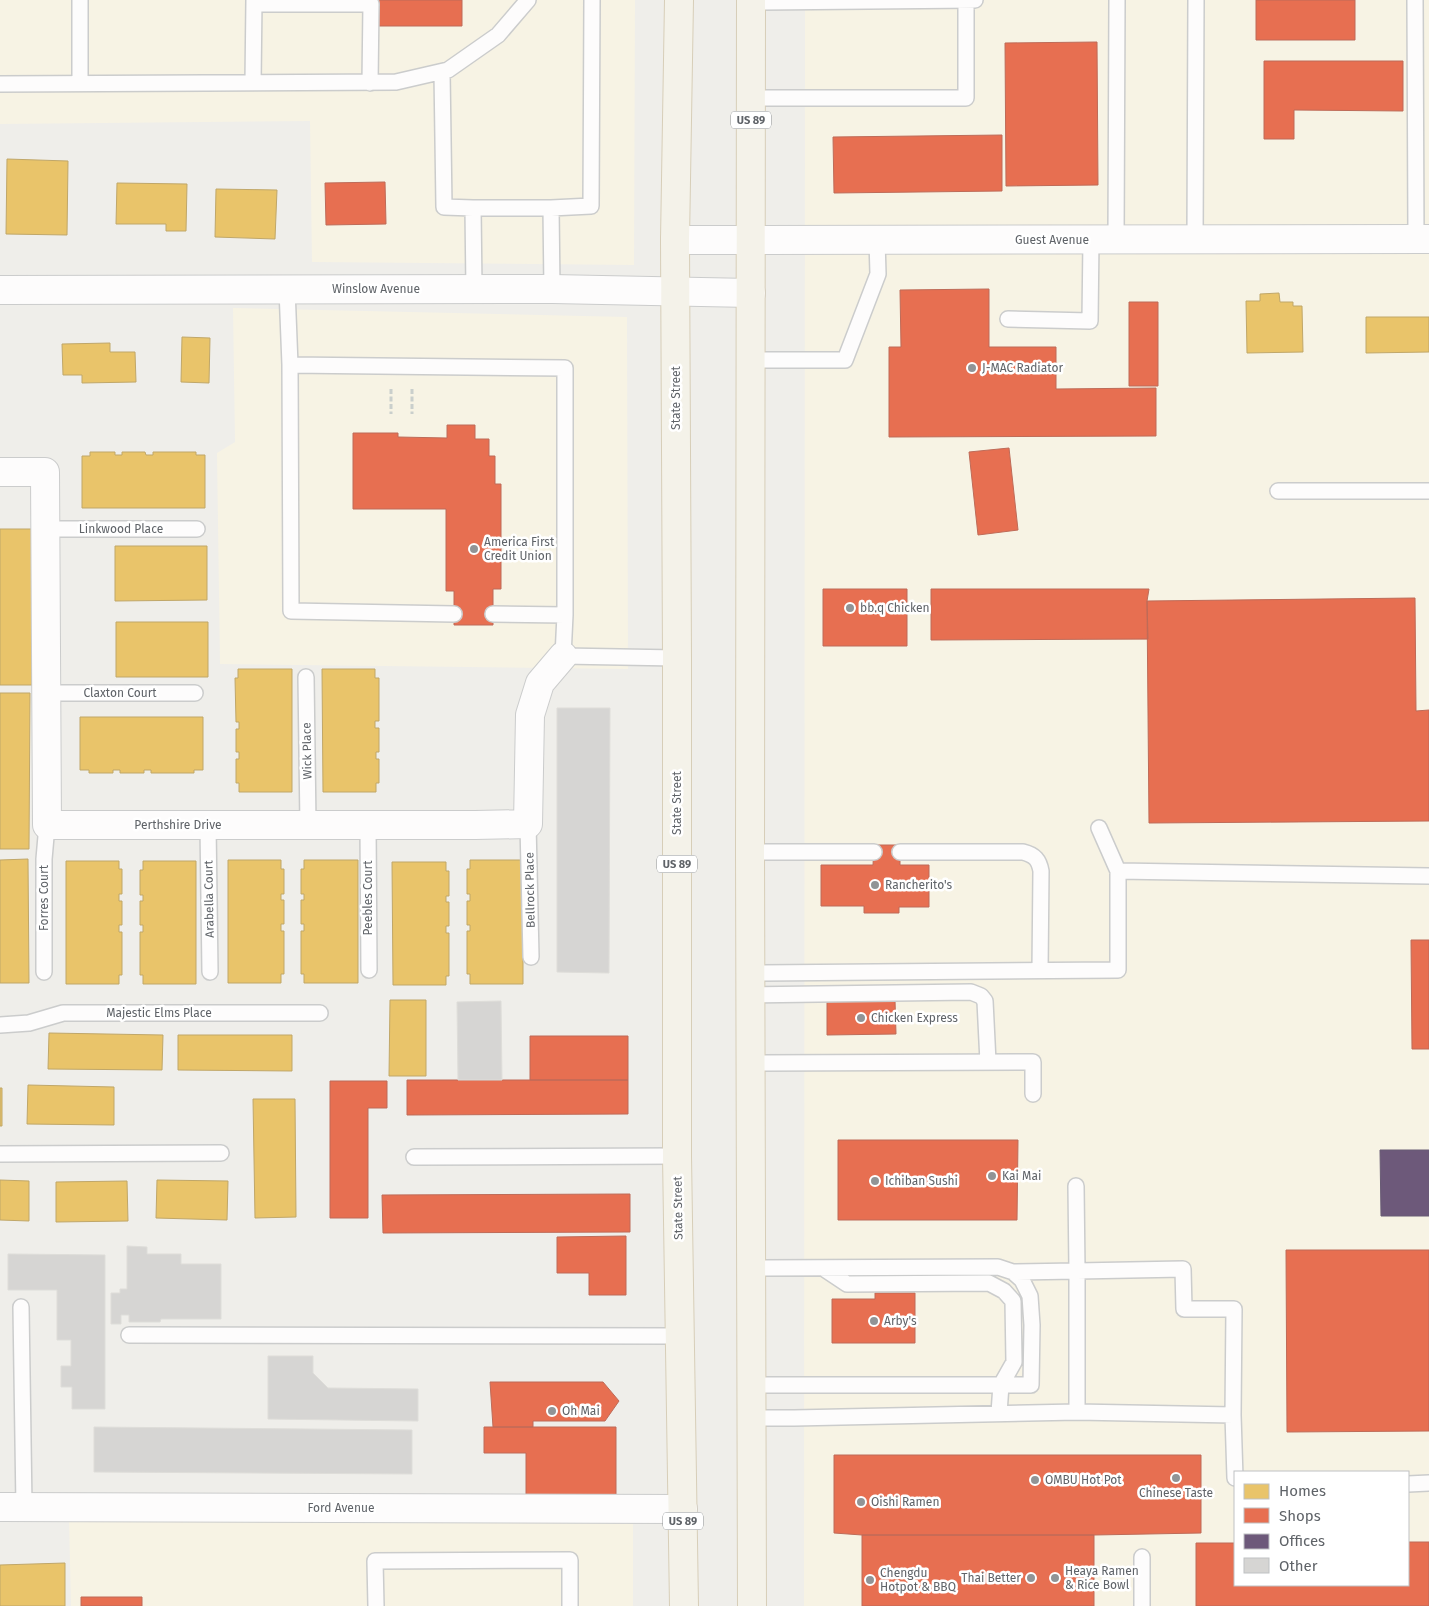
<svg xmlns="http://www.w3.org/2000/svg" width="1429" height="1606" font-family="'Fira Sans',sans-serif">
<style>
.commercial{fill:#f7f3e4;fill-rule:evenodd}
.homes{fill:#e9c46a;stroke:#c0a769}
.shops{fill:#e76f51;stroke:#be6b58}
.offices{fill:#6d597a;stroke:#695c75}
.building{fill:#d6d5d3;stroke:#deddd9}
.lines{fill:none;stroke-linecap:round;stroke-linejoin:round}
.service-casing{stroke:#cbcccc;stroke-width:18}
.minor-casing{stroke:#cbcccc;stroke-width:30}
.primary-casing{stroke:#d7ceb8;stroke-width:30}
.path{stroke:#cacfcc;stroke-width:3;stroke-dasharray:5 2.5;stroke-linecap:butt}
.service{stroke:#fdfcfc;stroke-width:15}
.minor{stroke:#fdfcfc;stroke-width:28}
.primary{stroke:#f4f2e9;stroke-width:28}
.poi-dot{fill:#919496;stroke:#fff;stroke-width:2}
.labels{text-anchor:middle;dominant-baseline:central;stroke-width:5;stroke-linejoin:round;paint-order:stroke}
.shield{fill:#fff;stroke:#8f9295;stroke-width:1}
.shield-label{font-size:11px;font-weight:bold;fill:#5f6368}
.street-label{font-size:12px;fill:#5f6368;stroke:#fff}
.poi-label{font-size:12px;fill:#5f6368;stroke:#fff;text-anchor:start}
</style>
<rect width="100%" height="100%" fill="#efeeea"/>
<path class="commercial" d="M0,0H635L634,265L312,262L310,121L0,124Z
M805,0H1429V1606H804ZM1235,1472H1408V1585H1235Z
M233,308L627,317L628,669L220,664L217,453L235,442Z
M69,1519L633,1524V1606H71Z"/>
<path class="homes" d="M7,159L68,161L67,235L6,234Z
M117,183L187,184L186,231H166V224H116Z
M216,189L277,190L275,239L215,237Z
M1279,293L1280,302H1293V306H1302L1303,352L1247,353L1246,301H1260V294Z
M1366,317H1429V352L1366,353Z
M182,337L210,338L209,383L181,382Z
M110,343V352H135L136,382L82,383V375H63L62,344Z
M90,452H115V455H122V452H145L146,455H153V452H196V455H205V508H82V456H90Z
M0,529H33L32,685H0Z
M115,546H207V600L115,601Z
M116,622H208V677H116Z
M238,669H292V792H239V783H236V759H239V752H236V729H239V722H236L235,678H238Z
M322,669H375V678H379V721H375V728H379V752H376V759H379V783H376V792H323Z
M0,693H30L29,849H0Z
M80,717H203V770H194V773H151V770H144V773H120V770H113V773H89V770H80Z
M28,859L29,983H0V860Z
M228,860H281V869H284V894H281V900H284V924H281V931H284V974H281V983H228Z
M304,860H358V983H304V974H301V931H304V924H301V900H304V894H301V869H304Z
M470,860H523V984H470V974H467V931H470V925H467V901H470V894H467V869H470Z
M66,861H119V869H122V894H119V901H122V925H119V932H122V975H119V984H66Z
M143,861H196V984H143V975H140V932H143V925H140V901H143V895H140V870H143Z
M392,862H446V871H449V896H446V902H449V926H446V933H449V976H446V985H393Z
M390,1000H426V1076H389Z
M49,1033L163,1035L162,1070L48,1069Z
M178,1035H292V1071L178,1070Z
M28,1085L114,1087V1125L27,1124Z
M0,1088H2V1126H0Z
M253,1099H295L296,1217L255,1218Z
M0,1180L29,1181V1221L0,1220Z
M157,1180L228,1181L227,1220L156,1218Z
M127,1181L128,1221L56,1222V1182Z
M65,1563V1606H0V1565Z"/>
<path class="shops" d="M376,0H462V26H376Z
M1256,0H1355V40H1256Z
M1097,42L1098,185L1006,186L1005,43Z
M1264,61H1403V111L1294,110V139H1264Z
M1002,135V191L834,193L833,137Z
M385,182L386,224L326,225L325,183Z
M989,289V347H1056V389L1156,388V436L889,437V347H901L900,290Z
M1129,302H1158V386H1129Z
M447,425H475V439H489V456H495V484H501V589H493V625H454V591H446V509H353V433H398V437L447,438Z
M1009,448L1018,530L978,535L969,452Z
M823,589H907V646H823Z
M931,589H1149L1147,601L1148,639L931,640Z
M1415,598L1416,711L1429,710V821L1149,823L1147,601Z
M874,845H900V865H929V907H899V913H864V906H821V865H873Z
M1411,940H1429V1049H1412Z
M895,1000L896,1034L827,1035V1001Z
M530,1036H628V1080H530Z
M407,1080H628V1114L407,1115Z
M330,1081H387V1108H368V1218H330Z
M838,1140H1018L1017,1220H838Z
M630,1194V1232L383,1233L382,1195Z
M626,1236V1295H589V1273H557V1237Z
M1286,1250H1429V1431L1287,1432Z
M875,1293H915V1343H832V1299H875Z
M490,1382H603L619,1401L605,1421H533V1427H493Z
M484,1427H616V1496H526V1453H484Z
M834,1455H1201V1533L1094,1535H862L834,1533Z
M862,1535H1094V1606H862Z
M1408,1542H1429V1606H1196V1543H1235V1585H1408Z
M81,1597H142V1606H81Z"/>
<path class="offices" d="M1380,1150H1429V1216H1381Z"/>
<path class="building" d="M557,708H610L609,973L557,972Z
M501,1001L502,1080H458L457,1002Z
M127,1246L147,1247V1254H181V1264H221V1319H161L160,1322H129V1315H121V1324H111V1293H120V1289H127Z
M8,1254L105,1255V1409H72V1387H61V1366H71V1340H57V1290H8Z
M268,1356H313V1373L328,1388L418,1389V1421L268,1419Z
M94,1427L412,1430V1474L94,1472Z"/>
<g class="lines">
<defs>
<path id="service" d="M80,0V83
M1415,0L1416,239
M751,2L975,0
M254,4H371L370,83
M442,72L444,207L473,208
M253,83L254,0
M0,84L396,82L448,70L498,35L528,0
M751,98H966V0
M551,208L591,206L592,0
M1116,240L1117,0
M1195,240L1196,0
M287,289L290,365L565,368V615L563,656L677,658
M474,289L473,208H551L552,289
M1008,319L1090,321L1091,240
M751,360H845L878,274L877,240
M290,365L291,611L454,614
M1278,491H1429
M45,529H197
M493,614L565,615
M306,677L308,825
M46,693H195
M528,824L531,957
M208,825L210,972
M368,825L369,970
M750,852H874
M900,852H1023C1035,855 1039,860 1041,871L1040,970
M1118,871L1429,876
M44,972V859L47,825
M751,973L1118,970V871L1099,828
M751,995L971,992L981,996L985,1001L988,1062
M0,1025L29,1023L63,1013H320
M751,1063L1033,1062V1094
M0,1154L221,1153
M414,1157L677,1156
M751,1268L998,1267L1013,1272L1022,1280L1030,1296L1032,1325L1031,1385H751
M823,1268L847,1284L989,1283L1004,1291L1013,1301L1014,1362L1001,1385L999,1413
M1013,1272L1077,1271L1076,1186
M21,1307L24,1507
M129,1335L679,1336
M1077,1412V1271L1183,1269L1184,1309H1234L1233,1415
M751,1418H794L1077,1412L1233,1415L1235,1478
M1408,1484L1429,1483
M1142,1557V1606
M376,1606L375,1561L570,1560V1606"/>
<path id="minor" d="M675,240L1429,239
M0,290L552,289L751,293
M0,472H45L47,825H475L528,824L530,715L540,683L563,656
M0,1507L683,1509"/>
<path id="primary" d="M679,0L675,240L677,658V1156L684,1606
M751,0L750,852L752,1606"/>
</defs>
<use href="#service" class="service-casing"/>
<use href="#minor" class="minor-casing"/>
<use href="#primary" class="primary-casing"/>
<path class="path" d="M391,389V414
M412,389V414"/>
<use href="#service" class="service"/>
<use href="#minor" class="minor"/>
<use href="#primary" class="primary"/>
</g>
<g class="poi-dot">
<circle cx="972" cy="368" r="5"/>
<circle cx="474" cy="549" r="5"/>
<circle cx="850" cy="608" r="5"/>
<circle cx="875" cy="885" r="5"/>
<circle cx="861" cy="1018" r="5"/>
<circle cx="992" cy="1176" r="5"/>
<circle cx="875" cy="1181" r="5"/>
<circle cx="874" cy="1321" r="5"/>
<circle cx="552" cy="1411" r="5"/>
<circle cx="1176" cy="1478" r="5"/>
<circle cx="1035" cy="1480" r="5"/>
<circle cx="861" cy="1502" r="5"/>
<circle cx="1031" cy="1578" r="5"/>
<circle cx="1055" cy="1578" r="5"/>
<circle cx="870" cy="1580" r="5"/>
</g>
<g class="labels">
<g class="shield">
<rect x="731" y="111.5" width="40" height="17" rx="4"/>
<rect x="657" y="855.5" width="40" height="17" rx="4"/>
<rect x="663" y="1512.5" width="40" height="17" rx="4"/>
</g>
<g class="shield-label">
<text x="751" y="120">US 89</text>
<text x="677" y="864">US 89</text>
<text x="683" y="1521">US 89</text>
</g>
<g class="street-label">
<text x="1052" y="240">Guest Avenue</text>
<text x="376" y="289">Winslow Avenue</text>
<text transform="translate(676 398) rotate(-90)">State Street</text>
<text x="121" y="529">Linkwood Place</text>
<text x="120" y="693">Claxton Court</text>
<text transform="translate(307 751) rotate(-91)">Wick Place</text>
<text transform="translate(677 803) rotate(-90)">State Street</text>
<text x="178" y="825">Perthshire Drive</text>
<text transform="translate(530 890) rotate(-91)">Bellrock Place</text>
<text transform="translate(44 898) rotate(-90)">Forres Court</text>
<text transform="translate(368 898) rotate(-90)">Peebles Court</text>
<text transform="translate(209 899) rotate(-91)">Arabella Court</text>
<text x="159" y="1013">Majestic Elms Place</text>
<text transform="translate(678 1208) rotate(-91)">State Street</text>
<text x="341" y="1508">Ford Avenue</text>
</g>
<g class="poi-label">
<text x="982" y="368">J-MAC Radiator</text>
<text x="484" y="542">America First<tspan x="484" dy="14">Credit Union</tspan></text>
<text x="860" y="608">bb.q Chicken</text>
<text x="885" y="885">Rancherito's</text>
<text x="871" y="1018">Chicken Express</text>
<text x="1002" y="1176">Kai Mai</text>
<text x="885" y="1181">Ichiban Sushi</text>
<text x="884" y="1321">Arby's</text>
<text x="562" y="1411">Oh Mai</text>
<text x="1045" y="1480">OMBU Hot Pot</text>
<text x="1176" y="1493" text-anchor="middle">Chinese Taste</text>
<text x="871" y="1502">Oishi Ramen</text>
<text x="1065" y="1571">Heaya Ramen<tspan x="1065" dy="14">&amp; Rice Bowl</tspan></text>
<text x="880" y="1573">Chengdu<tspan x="880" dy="14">Hotpot &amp; BBQ</tspan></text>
<text x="1021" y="1578" text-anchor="end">Thai Better</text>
</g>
</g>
<rect x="1234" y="1471" width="175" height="115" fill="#ffffff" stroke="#bfc1c3"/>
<rect x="1244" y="1484" width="25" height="15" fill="#e9c46a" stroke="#bfc1c3"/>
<text x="1279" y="1496" font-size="15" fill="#5f6368">Homes</text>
<rect x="1244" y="1508" width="25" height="15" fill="#e76f51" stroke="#bfc1c3"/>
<text x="1279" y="1521" font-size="15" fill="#5f6368">Shops</text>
<rect x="1244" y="1534" width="25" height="15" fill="#6d597a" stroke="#bfc1c3"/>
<text x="1279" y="1546" font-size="15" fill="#5f6368">Offices</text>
<rect x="1244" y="1558" width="25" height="15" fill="#d6d5d3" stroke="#bfc1c3"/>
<text x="1279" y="1571" font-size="15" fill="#5f6368">Other</text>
</svg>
